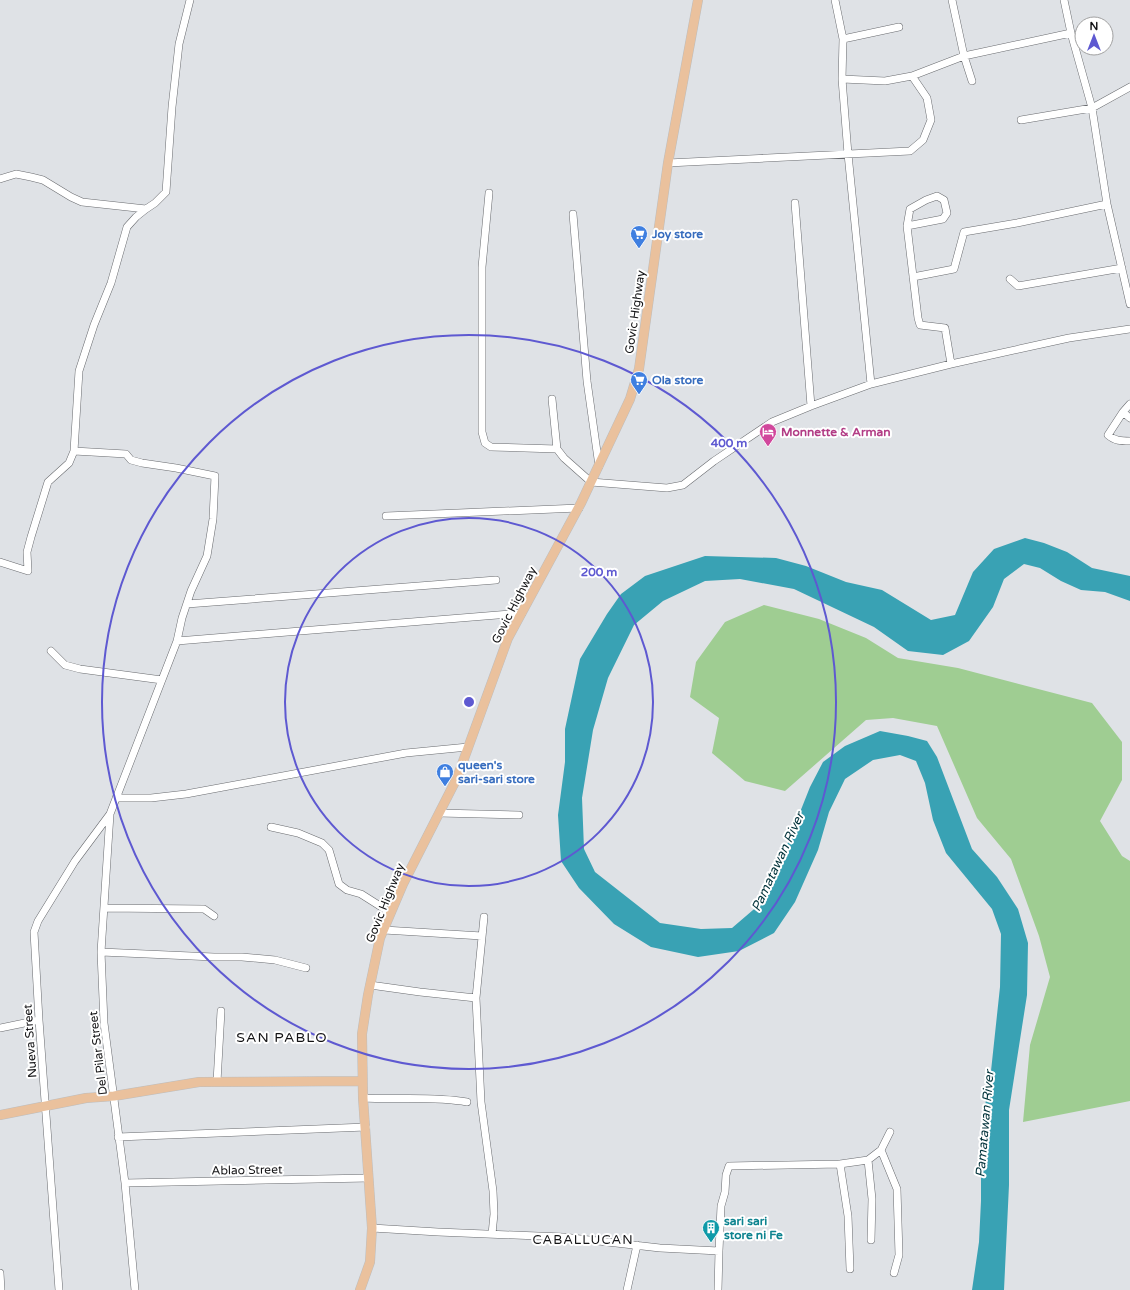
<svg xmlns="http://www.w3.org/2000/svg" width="1130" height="1290" font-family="'Varela Round',sans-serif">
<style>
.green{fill:#9fcd92}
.water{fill:#39a2b4}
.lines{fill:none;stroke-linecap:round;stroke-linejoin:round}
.minor-casing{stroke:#696b6f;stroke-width:8}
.major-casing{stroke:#bdbdbd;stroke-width:10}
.minor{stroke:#fff;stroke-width:7}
.major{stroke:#eac19d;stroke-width:9}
.ring{fill:none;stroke:#5e59d1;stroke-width:2}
.labels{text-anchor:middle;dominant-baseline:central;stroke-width:4;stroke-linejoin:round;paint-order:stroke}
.shop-label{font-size:12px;font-weight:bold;fill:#366cbe;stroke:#fff;text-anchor:start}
.street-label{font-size:12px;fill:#131315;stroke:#fff}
.hotel-label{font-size:12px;font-weight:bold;fill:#b23c85;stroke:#fff;text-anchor:start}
.culture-label{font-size:12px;font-weight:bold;fill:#0d838f;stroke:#fff;text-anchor:start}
.water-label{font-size:13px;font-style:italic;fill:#00323a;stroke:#fff}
.neighbourhood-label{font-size:13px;letter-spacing:1px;fill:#131315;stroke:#fff}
.quarter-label{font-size:14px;letter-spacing:1px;fill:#131315;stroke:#fff}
.centre{fill:#5e59d1;stroke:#fff;stroke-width:2}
.ring-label{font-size:12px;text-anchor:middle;font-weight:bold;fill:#5e59d1;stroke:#fff;stroke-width:4;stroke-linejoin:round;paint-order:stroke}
</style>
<rect width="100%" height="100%" fill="#dfe2e6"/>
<path class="green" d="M764,605L819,619L866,638L898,658L958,668L1092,703L1122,742V780L1100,821L1122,856L1130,861V1101L1023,1122L1030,1045L1050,977L1039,936L1011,859L977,818L937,726L893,718L866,720L785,791L745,781L712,753L719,718L690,697L696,662L725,622Z"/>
<path class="water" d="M1025,538L1044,543L1067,552L1092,568L1130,576V601L1105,592L1081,590L1061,581L1040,568L1024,564L1004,579L993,607L969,641L943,655L908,651L874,627L794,589L740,579L705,581L663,601L634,625L608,678L593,730L582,798L584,849L595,872L660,923L701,929L732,928L760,904L785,850L810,787L823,762L845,746L880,731L908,736L927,741L937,757L972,849L997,877L1018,909L1028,943L1027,995L1009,1110V1185L1004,1290H972L979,1242L981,1201V1129L991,1071L1000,987L1001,934L992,909L946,853L933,820L925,783L916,761L900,755L873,760L845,779L829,812L818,850L795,902L774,933L739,951L698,957L651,947L614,924L579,888L561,861L558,815L565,762V729L580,659L607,614L621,594L645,576L705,556L776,558L806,566L846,582L882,590L931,620L955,615L973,572L994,549Z"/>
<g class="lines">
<defs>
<path id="minor" d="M835,0L843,39L842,79L848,154L871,384
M952,0L964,56L972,81
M1064,0L1071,33L1092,108L1107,204L1130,304
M843,39L899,27
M842,79L885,81L912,76L964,56L1071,33
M1021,120L1092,108L1130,87
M668,163L910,151L923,140L931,120L927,98L912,76
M0,179L16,174L31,177L43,180L71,197L82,202L146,209L155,203L166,192L172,107L179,44L190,0
M489,193L482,267V432L485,443L491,447L557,449
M795,203L811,406
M573,214L587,381L599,466
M907,226L943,219L947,213L944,200L937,196L926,200L910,209L907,226L918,318L920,325L945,328L951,364
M913,277L954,269L964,232L1017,223L1107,204
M1010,279L1018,286L1122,268
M552,399L557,449L564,458L591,482L667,488L683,485L714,461L772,422L811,406L871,384L951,364L1069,338L1130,329
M1130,404L1123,412L1108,435C1115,441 1121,441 1130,441
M1123,412L1130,418
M74,451L79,371L94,325L111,283L127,227L136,217L146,209
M386,516L579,508
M0,562L28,571L27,552L31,537L48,482L69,463L74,451L126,454L131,460L142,463L176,468L215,476L213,519L207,556L191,591L182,618L177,641
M187,604L496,580
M51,651L65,665L80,669L162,680
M116,798H151L186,794L406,753L468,747
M439,813L519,815
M271,827L298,833L322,843L329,850L339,884L347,890L361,894L391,913
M104,908L204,909L214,916
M484,917L476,998L481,1102L493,1191L494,1214L492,1234
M384,930L482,936
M101,952L214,957H242L275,960L306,968
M370,985L420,992L476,998
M0,1028L39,1020
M217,1082L221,1011
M363,1098C397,1100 433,1096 467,1102
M118,1137L366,1127
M881,1150L897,1189L899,1255L894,1273
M868,1160L872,1199L871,1240
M840,1164L848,1216L850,1269
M125,1183L369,1178
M372,1228L438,1232L563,1237L660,1248L719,1251L721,1206L725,1192L726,1175L729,1166L840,1164L868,1160L881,1150L890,1132
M0,1273L1,1290
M59,1290L39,1020L34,932L38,921L75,861L110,814
M135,1290L125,1183L104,1023L101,952L110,814L177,641L522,613
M627,1290L637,1245
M718,1290L719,1251"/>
<path id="major" d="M0,1115L86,1098L114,1096L199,1082L362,1081
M360,1290L370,1262L372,1228L363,1098L362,1034L368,995L380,938L403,884L457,778L508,638L581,503L630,399L639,369L668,163L698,0"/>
</defs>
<use href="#minor" class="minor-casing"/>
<use href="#major" class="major-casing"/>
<use href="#minor" class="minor"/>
<use href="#major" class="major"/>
</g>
<g class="ring">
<circle cx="469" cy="702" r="184"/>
<circle cx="469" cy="702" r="367"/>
</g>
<defs>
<symbol id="supermarket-pin" viewBox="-11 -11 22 30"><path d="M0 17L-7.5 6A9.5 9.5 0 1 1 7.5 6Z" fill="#3f7fe0" stroke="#fff"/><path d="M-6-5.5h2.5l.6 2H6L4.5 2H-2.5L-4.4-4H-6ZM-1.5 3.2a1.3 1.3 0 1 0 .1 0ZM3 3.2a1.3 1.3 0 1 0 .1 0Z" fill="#fff"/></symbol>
<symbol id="hotel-pin" viewBox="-11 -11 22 30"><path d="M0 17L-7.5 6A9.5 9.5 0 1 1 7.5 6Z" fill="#d1479c" stroke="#fff"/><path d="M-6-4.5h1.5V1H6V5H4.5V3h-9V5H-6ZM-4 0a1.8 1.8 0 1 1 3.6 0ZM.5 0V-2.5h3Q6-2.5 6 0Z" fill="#fff"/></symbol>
<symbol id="shop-pin" viewBox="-11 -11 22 30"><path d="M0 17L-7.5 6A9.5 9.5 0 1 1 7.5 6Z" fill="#3f7fe0" stroke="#fff"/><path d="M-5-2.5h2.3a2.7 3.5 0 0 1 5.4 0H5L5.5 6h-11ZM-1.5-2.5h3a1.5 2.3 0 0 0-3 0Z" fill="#fff"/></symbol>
<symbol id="building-pin" viewBox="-11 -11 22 30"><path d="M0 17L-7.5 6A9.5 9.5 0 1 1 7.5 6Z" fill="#0f9aa8" stroke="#fff"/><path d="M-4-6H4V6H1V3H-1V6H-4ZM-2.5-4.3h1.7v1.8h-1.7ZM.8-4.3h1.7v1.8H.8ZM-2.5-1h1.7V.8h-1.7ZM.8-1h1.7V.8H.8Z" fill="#fff"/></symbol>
</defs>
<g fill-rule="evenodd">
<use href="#supermarket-pin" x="629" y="224" width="20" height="27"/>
<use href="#supermarket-pin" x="629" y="370" width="20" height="27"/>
<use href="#hotel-pin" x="758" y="422" width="20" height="27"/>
<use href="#shop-pin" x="435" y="762" width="20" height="27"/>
<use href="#building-pin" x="701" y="1218" width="20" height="27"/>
</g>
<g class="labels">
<g class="shop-label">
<text x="652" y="234">Joy store</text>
<text x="652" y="380">Ola store</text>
<text x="458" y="765">queen's<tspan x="458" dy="14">sari-sari store</tspan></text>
</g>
<g class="street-label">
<text transform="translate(635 312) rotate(-82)">Govic Highway</text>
<text transform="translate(514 605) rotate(-63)">Govic Highway</text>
<text transform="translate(385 903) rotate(-68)">Govic Highway</text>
<text transform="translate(30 1041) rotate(-94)">Nueva Street</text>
<text transform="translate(98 1053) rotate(-97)">Del Pilar Street</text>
<text transform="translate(247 1170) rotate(-1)">Ablao Street</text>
</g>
<g class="hotel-label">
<text x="781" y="432">Monnette &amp; Arman</text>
</g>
<g class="culture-label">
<text x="724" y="1221">sari sari<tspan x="724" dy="14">store ni Fe</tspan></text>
</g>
<g class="water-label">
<text transform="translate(778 862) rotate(-65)">Pamatawan River</text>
<text transform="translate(985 1124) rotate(-85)">Pamatawan River</text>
</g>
<g class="neighbourhood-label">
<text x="583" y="1240">CABALLUCAN</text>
</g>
<g class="quarter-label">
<text x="282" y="1037">SAN PABLO</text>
</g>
</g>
<circle cx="469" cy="702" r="6" class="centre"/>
<g class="ring-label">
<text x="729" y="447">400 m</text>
<text x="599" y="576">200 m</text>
</g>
<g transform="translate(1094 36)"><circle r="19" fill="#ffffff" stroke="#a1a1a1"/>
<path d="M0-3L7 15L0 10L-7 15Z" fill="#5e59d1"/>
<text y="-6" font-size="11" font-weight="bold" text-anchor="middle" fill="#131315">N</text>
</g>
</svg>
